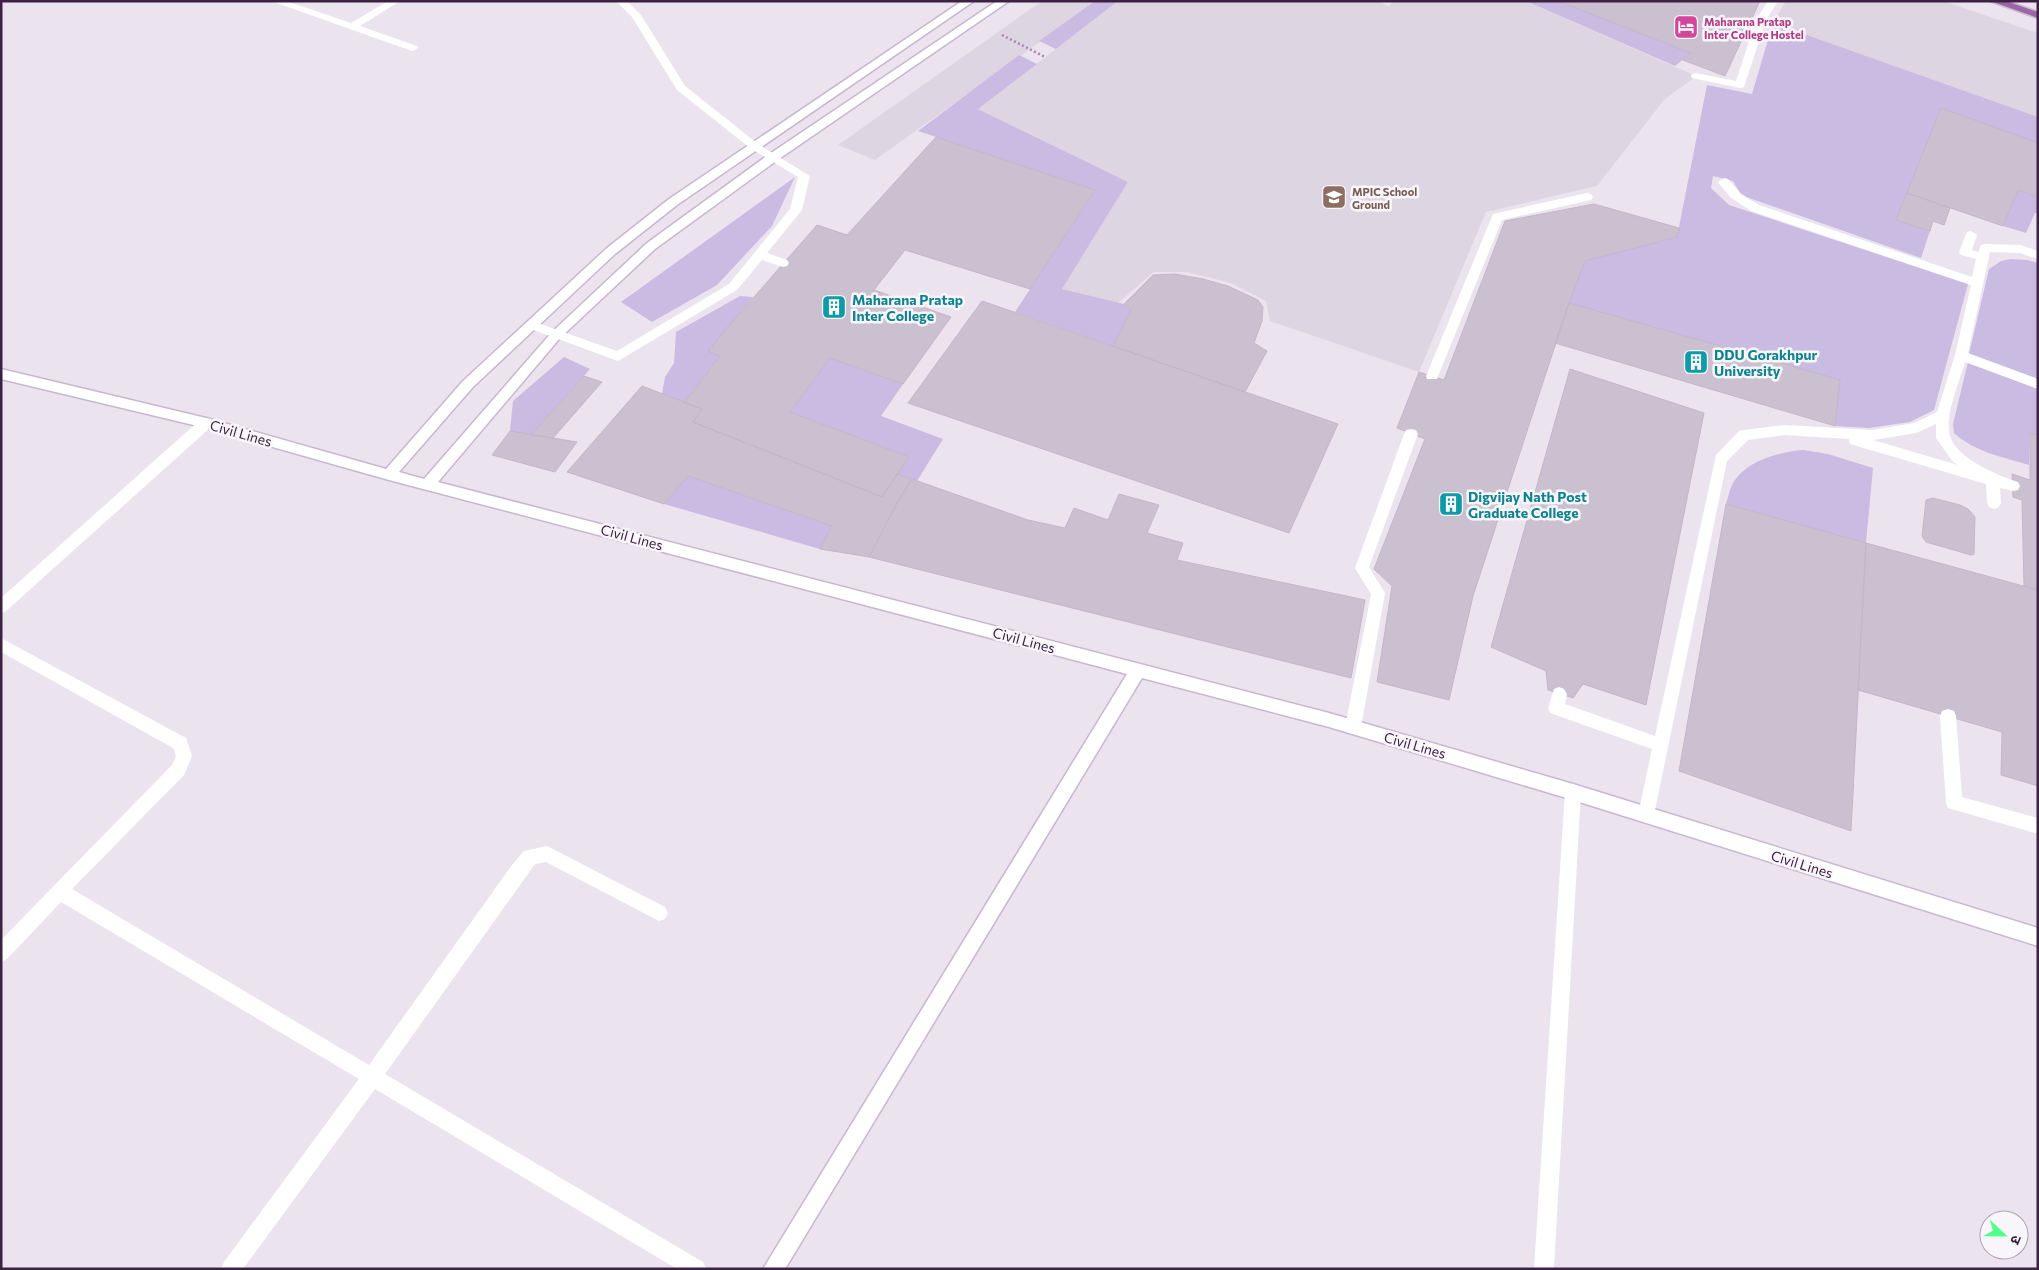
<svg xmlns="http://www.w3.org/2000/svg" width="2039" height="1270" font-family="Commissioner,'Noto Sans Devanagari',sans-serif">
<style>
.built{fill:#ded5e3}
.green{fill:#c9bbe2}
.building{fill:#cbc0d0;stroke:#c3b6ca}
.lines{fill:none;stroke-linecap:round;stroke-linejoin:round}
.secondary-casing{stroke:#c9b6d0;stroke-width:3}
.primary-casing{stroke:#c9c1ca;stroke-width:3}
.path{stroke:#aa81b6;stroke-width:2.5;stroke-dasharray:2 2.5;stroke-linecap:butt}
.lane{fill:#fff;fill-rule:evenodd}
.street{fill:#fff;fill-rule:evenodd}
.secondary{fill:#fff;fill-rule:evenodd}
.primary{fill:#9e64a9;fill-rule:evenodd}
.labels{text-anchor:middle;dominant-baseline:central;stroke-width:5;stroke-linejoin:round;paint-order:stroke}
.far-hotel-label{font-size:11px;font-weight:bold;fill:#b23c85;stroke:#f9f6fb;text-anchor:start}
.far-education-label{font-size:11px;font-weight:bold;fill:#785e54;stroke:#f9f6fb;text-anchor:start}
.culture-label{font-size:14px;font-weight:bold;fill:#0d838f;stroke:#f9f6fb;text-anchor:start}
.street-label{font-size:14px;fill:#3d2143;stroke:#f9f6fb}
</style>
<rect width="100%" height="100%" fill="#ebe4ef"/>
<path class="built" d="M1042,1H1097L875,160L838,145Z
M1118,1H1377L1389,6L1393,1H1526L1696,76L1664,100L1597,186L1486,212L1419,372L1270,321L1266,301L1231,283L1187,272H1154L1118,303L1062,289L1128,182L978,109Z
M1786,1H1943L2038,33V117L1773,23Z"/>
<path class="green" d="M1095,1H1118L1056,49L1039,41Z
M1526,1H1558L1691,53L1675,66Z
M1773,23L2038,117V143L1941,109L1896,220L1930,231L1921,258L1749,198L1740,193L1733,181L1713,176L1711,188L1729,205L1968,284L1934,410L1910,422L1869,428L1835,426L1839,380L1569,303L1585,261L1677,237L1707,85L1752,94Z
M1019,55L1037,64L978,109L1128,182L1062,289L1124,304L1131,310L1113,346L1015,312L1095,190L918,131Z
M795,177L772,226L717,285L652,322L621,302Z
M2018,190L2038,197V213H2035L2026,233L2003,226Z
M2010,259L2027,260L2038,263V379L1969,354L1989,269L2001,261Z
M740,296L753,297L709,351L720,356L684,403L662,394L665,377L674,363L676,332Z
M564,357L590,369L531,435L510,431L513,401Z
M830,358L903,384L881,416L943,439L917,481L897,474L909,457L790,412Z
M1968,362L2038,389V435L2030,433L2029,465C2002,457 1975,452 1954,433L1953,424Z
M1803,450L1828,454L1873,468L1866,543L1726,504C1728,498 1729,491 1732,485C1744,461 1779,452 1803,450Z
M688,476L832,526L820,549L664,504Z"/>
<path class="building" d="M1558,1H1760L1725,76L1683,60L1691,53Z
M1941,108L2038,143V197L2018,190L2003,226L1907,193Z
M936,137L1095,190L1030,289L905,250L874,290L951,317L903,384L830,358L790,412L909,457L882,497L693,422L702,409L684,403L720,356L708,351L726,329L817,225L847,235Z
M1907,193L1950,208L1944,225L1933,221L1930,231L1896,220Z
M1594,204L1679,228L1677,237L1585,261L1569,303L1473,596L1449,700L1377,682L1392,586L1374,569L1425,439L1397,428L1419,372L1444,380L1505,221Z
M1175,274L1203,279L1228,286L1258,300L1263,307L1262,321L1254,343L1267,351L1245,392L1113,346L1131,310L1124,304L1153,275Z
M982,301L1338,424L1289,533L908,403Z
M1569,303L1840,380L1835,426L1555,343Z
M1570,369L1704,413L1646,705L1583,684L1573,698L1548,690L1546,671L1491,647Z
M584,376L602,382L553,438L531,435Z
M642,386L702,409L693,422L882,497L897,474L912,479L897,503L869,557L820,549L832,526L688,476L664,504L567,472Z
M510,431L553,438L577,442L555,472L492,455Z
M2030,433L2038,435V590L2024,586L2022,500L2013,497L2012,474L2030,480Z
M912,479L1028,520L1065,528L1074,508L1108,520L1119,494L1159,505L1147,533L1183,543L1177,560L1365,600L1351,678L869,557L897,503Z
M1933,498L1960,505L1968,509L1975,517L1974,554L1971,555L1926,542L1922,536L1926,500Z
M1726,504L1866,543L1851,831L1679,771Z
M1866,543L2038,590V786L2001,775L2002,732L1858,690Z"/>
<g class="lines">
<defs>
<path id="secondary" d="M962,1H974L677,205L615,254L473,387L399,472L424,479L552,332L647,243L768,155L997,1H1009L776,161L655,249L560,338L438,482L1329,713L1573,784L2038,928V946L1573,800L1329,727L1142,678L785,1269H763L1127,674L389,480L206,428L1,379V369L206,418L386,469L463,381L607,248L669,199Z"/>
<path id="primary" d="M1990,1H2006L2038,12V18Z"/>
</defs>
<use href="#secondary" class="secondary-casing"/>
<use href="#primary" class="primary-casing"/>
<path class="path" d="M1002,35L1045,57"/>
<path class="lane" d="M271,1H286L351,23L388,1H400L360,26L417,46L418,48L413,51L409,50Z
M616,1H627L641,15L685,86L758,144L810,176L802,210L767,253L787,260L789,263L787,266L783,267L762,260L737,290L618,361L528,328L526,325L528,322L532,321L617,351L729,284L790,209L798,177L750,148L677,90L632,17Z
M1768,1H1778L1766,20L1744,87L1740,88L1692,78L1691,76L1692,74L1696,73L1736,81L1756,20Z
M1724,178L1728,179L1742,195L1759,205L1972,277L1976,259L1961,255L1959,252L1967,232L1971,231L1977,235L1972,250L1978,252L1981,245L1985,244L2021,245L2038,251V259L2020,253L1990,252L1968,353L2038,379V389L1965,362C1960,381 1944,416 1950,436C1956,458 1999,476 2018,482L2020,486L2018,490L2013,491L2000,488L2001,503L1999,507L1994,509L1989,507L1987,503L1986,484L1850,444L1849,439L1785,435L1748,440L1727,461L1654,815L1652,820L1646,823L1640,820L1638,815L1652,749L1550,713L1548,708L1554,689L1559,687L1564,689L1567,694L1565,704L1655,736L1716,455L1739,431L1744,430L1785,425L1872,430L1914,423L1937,412L1955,355L1971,285L1751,211L1730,197L1718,182ZM1936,424V438L1953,462L1958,465L1873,440L1916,433Z
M1587,193L1591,194L1593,197L1591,200L1502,220L1438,376L1437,379H1427L1426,376L1493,214Z
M1411,429L1416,430L1418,434L1369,567L1385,593L1361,727L1359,732L1353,734L1347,732L1345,727L1371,594L1355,568L1404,434L1406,430Z
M1948,709L1954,711L1956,716L1962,797L2038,818V834L1948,808L1946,803L1940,716L1942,711Z
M1573,784L1579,787L1581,792L1554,1269H1534L1565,792L1567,787Z"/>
<path class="street" d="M206,418L211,419L213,423L211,427L6,611L1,613V598L201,419Z
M1,638L186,738L192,756L184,775L72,889L369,1065L512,865L524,851L547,846L665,907L668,913L665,919L659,921L546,862L535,864L385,1074L703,1262L706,1269H677L375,1089L243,1269H221L224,1262L359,1079L61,902L7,959L1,962V940L172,765L176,756L173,748L1,652Z"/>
<use href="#secondary" class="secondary"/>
<use href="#primary" class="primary"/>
</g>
<defs>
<symbol id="hotel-square" viewBox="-11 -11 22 22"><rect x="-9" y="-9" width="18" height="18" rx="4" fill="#d1479c" stroke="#f9f6fb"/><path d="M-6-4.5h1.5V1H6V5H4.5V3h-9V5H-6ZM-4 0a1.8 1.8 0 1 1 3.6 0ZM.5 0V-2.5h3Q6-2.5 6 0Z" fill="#fff"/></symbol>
<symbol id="school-square" viewBox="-11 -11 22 22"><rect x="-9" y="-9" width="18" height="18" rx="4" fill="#8d6e63" stroke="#f9f6fb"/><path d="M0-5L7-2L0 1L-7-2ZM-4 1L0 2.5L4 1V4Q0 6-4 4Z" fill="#fff"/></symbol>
<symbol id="building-square" viewBox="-11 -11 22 22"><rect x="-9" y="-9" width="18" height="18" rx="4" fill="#0f9aa8" stroke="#f9f6fb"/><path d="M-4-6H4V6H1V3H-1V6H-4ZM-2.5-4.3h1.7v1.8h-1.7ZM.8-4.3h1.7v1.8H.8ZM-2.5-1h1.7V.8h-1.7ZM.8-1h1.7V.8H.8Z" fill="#fff"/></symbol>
</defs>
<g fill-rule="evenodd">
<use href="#hotel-square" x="1672" y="13" width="28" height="28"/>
<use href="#school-square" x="1320" y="183" width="28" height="28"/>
<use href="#building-square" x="820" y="293" width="28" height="28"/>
<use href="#building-square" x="1682" y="348" width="28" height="28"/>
<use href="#building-square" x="1437" y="490" width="28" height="28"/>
</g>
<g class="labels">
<g class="far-hotel-label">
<text x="1704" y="21">Maharana Pratap<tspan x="1704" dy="13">Inter College Hostel</tspan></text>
</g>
<g class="far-education-label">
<text x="1352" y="191">MPIC School<tspan x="1352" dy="13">Ground</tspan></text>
</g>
<g class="culture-label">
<text x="852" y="299">Maharana Pratap<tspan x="852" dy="16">Inter College</tspan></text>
<text x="1714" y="354">DDU Gorakhpur<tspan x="1714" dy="16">University</tspan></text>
<text x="1468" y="496">Digvijay Nath Post<tspan x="1468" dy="16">Graduate College</tspan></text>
</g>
<g class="street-label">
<text transform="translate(241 433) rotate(16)">Civil Lines</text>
<text transform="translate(632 537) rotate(15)">Civil Lines</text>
<text transform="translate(1024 640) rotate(15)">Civil Lines</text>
<text transform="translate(1415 745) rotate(16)">Civil Lines</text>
<text transform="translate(1802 864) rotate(17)">Civil Lines</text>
</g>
</g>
<rect width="2039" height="1270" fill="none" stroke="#3d2143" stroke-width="5"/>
<g transform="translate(2004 1235) rotate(112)"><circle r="24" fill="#f9f6fb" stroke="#aea1b1"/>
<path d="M0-4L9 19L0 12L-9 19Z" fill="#52ff8d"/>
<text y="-8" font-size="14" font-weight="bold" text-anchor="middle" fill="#3d2143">उ</text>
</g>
</svg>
